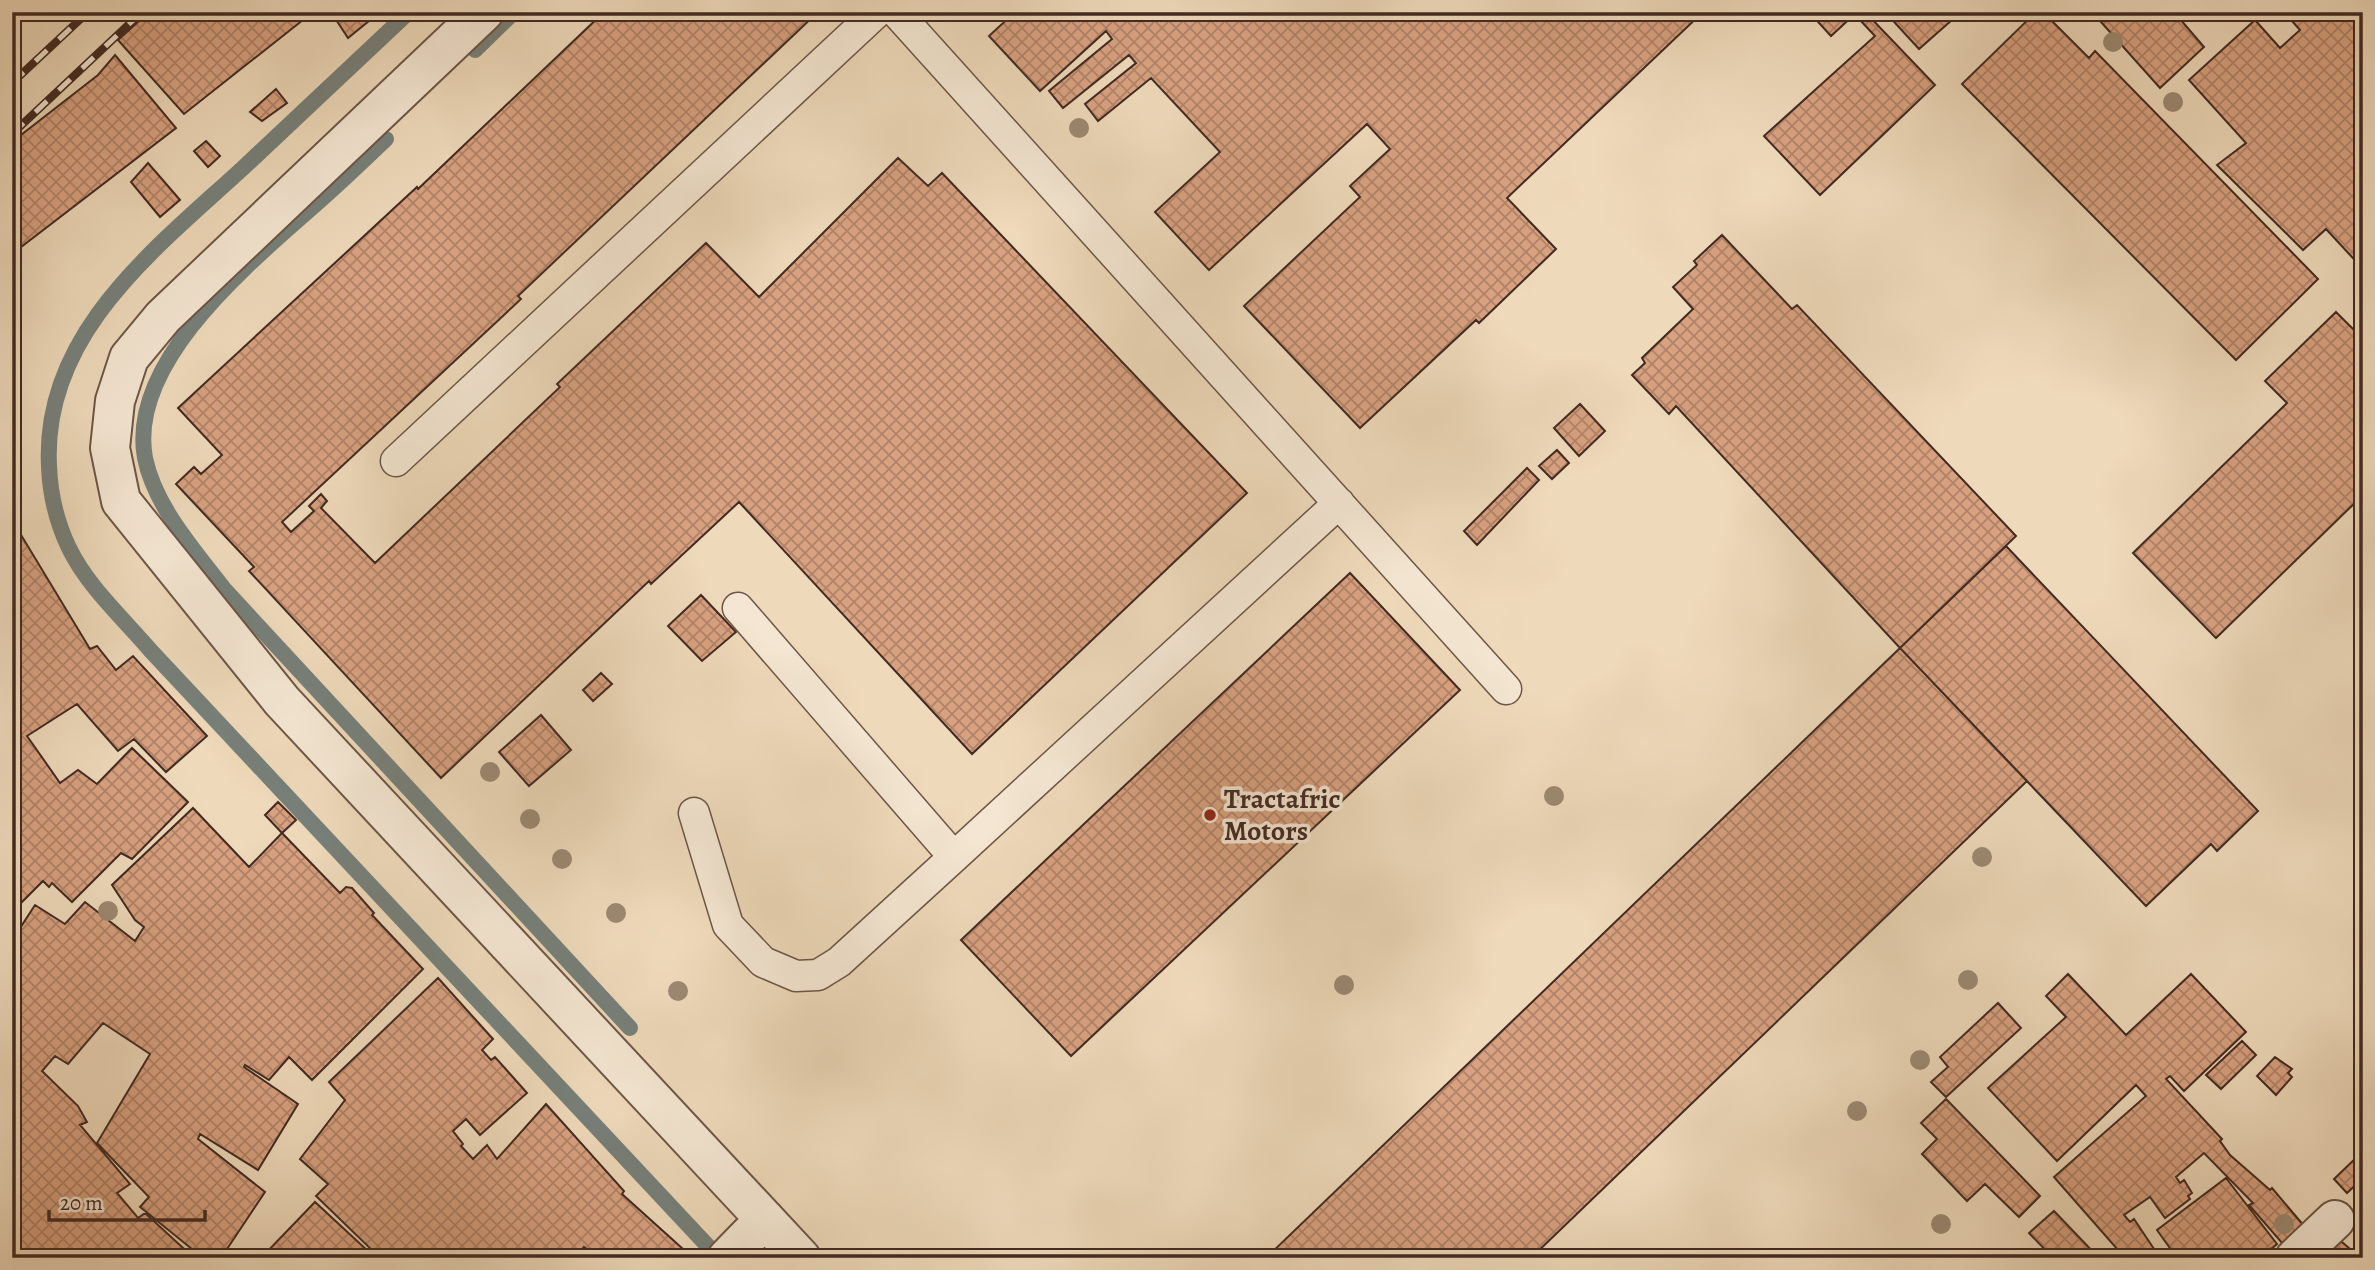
<svg xmlns="http://www.w3.org/2000/svg" width="2375" height="1270" font-family="Alegreya,serif">
<style>
.lines{fill:none;stroke-linecap:round;stroke-linejoin:round}
.stream{stroke:#77807a;stroke-width:16}
.building{fill:url(#building-cross-hatch);stroke:#422a22;stroke-width:2}
.service-casing{stroke:#6d5648;stroke-width:33}
.minor-casing{stroke:#6d5648;stroke-width:42}
.service{stroke:#f4e6d2;stroke-width:30}
.minor{stroke:#f4e6d2;stroke-width:38}
.rail-casing{stroke:#422a22;stroke-width:8}
.rail{stroke:#f4e6d2;stroke-width:5;stroke-dasharray:16;stroke-linecap:butt}
.tree{fill:#9c8972}
.poi-dot{fill:#8f2418;stroke:#f4e6d2;stroke-width:2.5}
.labels{text-anchor:middle;dominant-baseline:central;stroke-width:7;stroke-linejoin:round;paint-order:stroke}
.poi-label{font-size:28px;font-weight:bold;fill:#422a22;stroke:#f4e6d2;text-anchor:start}
</style>
<defs>
<pattern id="building-cross-hatch" width="8" height="8" patternUnits="userSpaceOnUse" patternTransform="scale(1.75)"><rect width="8" height="8" fill="#d8a180"/><path d="M0 0l8 8M0 8l8-8" fill="none" stroke="#b18368"/></pattern>
</defs>
<rect width="100%" height="100%" fill="#eed9ba"/>
<filter id="stains"><feTurbulence type="fractalNoise" baseFrequency=".00286" numOctaves="4"/><feColorMatrix values="0 0 0 0 .2 0 0 0 0 .09 0 0 0 0 .02 0 0 0 .5 -.17"/></filter>
<radialGradient id="worn" r=".72"><stop offset=".6" stop-color="#630" stop-opacity="0"/><stop offset="1" stop-color="#630" stop-opacity=".3"/></radialGradient>
<g class="lines">
<path class="stream" d="M409,12C353,64 299,116 243,168C155,249 42,334 49,466C50,493 57,523 69,548C88,587 123,618 151,651L719,1258
M475,50L514,12
M386,139C363,161 340,183 316,204C252,261 127,361 145,458C155,507 195,551 224,589L630,1028"/>
</g>
<path class="building" d="M149,12H313L184,114L118,40Z
M331,12H380L348,38Z
M604,12H818L518,296L521,299L282,522L291,532L314,511L309,506L321,494L327,501L321,508L375,563L560,387L557,384L706,243L759,297L898,158L928,186L942,173L1247,493L972,754L739,502L651,584L649,581L441,778L249,571L254,567L176,484L194,467L201,474L222,455L178,408L417,187L418,189Z
M1015,12H1703L1507,198L1556,249L1479,323L1476,320L1360,428L1244,306L1360,197L1350,186L1390,149L1367,124L1209,270L1155,212L1220,152L1151,78L1098,121L1085,104L1136,63L1129,55L1063,108L1049,91L1112,39L1106,31L1040,91L989,36Z
M1809,12H1857L1831,36Z
M1885,12H1961L1919,49Z
M2036,12H2043L2089,58L2095,51L2318,279L2236,360L1962,84Z
M2092,12H2174L2204,47L2160,88Z
M2301,12H2363V115L2356,121L2363,129V269L2326,229L2303,250L2217,165L2246,143L2189,80L2255,20L2280,48L2300,30L2292,21Z
M1867,14L1935,85L1820,195L1764,136L1875,36L1860,20Z
M115,55L176,128L12,254V142L98,75Z
M276,89L287,103L262,121L250,112Z
M206,141L220,156L208,167L194,151Z
M148,163L180,200L160,217L131,182Z
M1722,235L1792,309L1797,305L2016,536L1900,648L1676,406L1669,414L1632,375L1645,363L1642,358L1693,309L1673,287L1697,265L1694,261Z
M2336,312L2357,333H2363V495L2216,638L2133,553L2287,403L2265,381Z
M1580,404L1605,431L1579,456L1554,428Z
M1557,450L1569,463L1552,479L1539,466Z
M1527,468L1539,480L1477,545L1464,531Z
M12,520L90,649L97,646L116,670L133,656L207,736L166,772L134,739L118,751L77,704L27,736L60,783L78,770L97,784L132,748L188,802L132,859L121,853L72,902L52,883L49,887L43,881L12,912Z
M2006,546L2258,811L2217,851L2211,844L2146,906L1900,648Z
M1350,573L1460,690L1071,1056L961,940Z
M701,595L736,632L702,661L668,626Z
M1900,648L2027,781L1531,1258H1266Z
M601,673L612,684L593,701L583,690Z
M541,715L571,750L529,786L499,752Z
M278,802L296,820L282,833L265,815Z
M193,808L249,867L282,833L340,893L346,887L352,888L374,913L372,915L423,969L312,1080L289,1057L269,1080L245,1065L244,1067L298,1104L258,1170L200,1134L198,1139L265,1192L221,1258H203L140,1207L149,1197L97,1143L150,1054L103,1023L68,1064L55,1056L42,1071L78,1106L87,1122L80,1125L130,1184L117,1193L138,1218L145,1213L194,1258H12V917L22,925L35,905L65,924L85,902L135,941L144,927L135,920L112,885Z
M2068,974L2126,1035L2191,974L2246,1032L2184,1091L2170,1076L2166,1079L2222,1139L2220,1141L2230,1155L2270,1190L2272,1188L2310,1233L2289,1251L2249,1205L2253,1203L2204,1153L2176,1177L2180,1183L2184,1180L2192,1193L2188,1196L2190,1199L2165,1218L2150,1197L2124,1215L2130,1222L2134,1219L2160,1258H2125L2054,1177L2146,1096L2136,1085L2057,1161L1988,1088L2066,1017L2046,996Z
M438,978L493,1039L482,1050L491,1060L495,1057L527,1093L480,1135L466,1119L453,1131L463,1144L461,1146L473,1159L487,1145L497,1159L546,1104L624,1191L622,1194L693,1258H596L584,1247L577,1255L581,1258H261L315,1202L370,1253L373,1251L316,1196L328,1184L300,1159L345,1100L329,1082Z
M1998,1003L2021,1028L1946,1097L1931,1082L1948,1067L1940,1057Z
M2242,1041L2256,1055L2221,1089L2206,1075Z
M2275,1057L2292,1069L2288,1073L2292,1077L2276,1095L2257,1076Z
M1946,1099L2040,1196L2019,1217L1985,1184L1967,1201L1922,1154L1937,1139L1921,1123Z
M2363,1151V1178L2347,1193L2334,1179Z
M2226,1178L2277,1244L2260,1258H2177L2157,1230Z
M2054,1211L2099,1258H2053L2029,1233Z
M2335,1236L2357,1255L2355,1258H2314Z"/>
<g class="lines">
<defs>
<path id="service" d="M896,12L1506,689
M396,461L877,12
M738,608L954,857L1339,503
M694,813L728,925L763,962L796,976L818,975L839,962L954,857"/>
<path id="minor" d="M484,12L163,317L129,358L115,401L110,448L121,501L282,701L801,1258
M727,1258L765,1219
M2295,1258L2335,1220"/>
</defs>
<use href="#service" class="service-casing"/>
<use href="#minor" class="minor-casing"/>
<use href="#service" class="service"/>
<use href="#minor" class="minor"/>
<defs>
<path id="rail" d="M12,83L88,12
M12,134L142,12"/>
</defs>
<use href="#rail" class="rail-casing"/>
<use href="#rail" class="rail"/>
</g>
<g class="tree">
<circle cx="2113" cy="42" r="10"/>
<circle cx="2173" cy="102" r="10"/>
<circle cx="1079" cy="128" r="10"/>
<circle cx="490" cy="772" r="10"/>
<circle cx="1554" cy="796" r="10"/>
<circle cx="530" cy="819" r="10"/>
<circle cx="1982" cy="857" r="10"/>
<circle cx="562" cy="859" r="10"/>
<circle cx="108" cy="911" r="10"/>
<circle cx="616" cy="913" r="10"/>
<circle cx="1968" cy="980" r="10"/>
<circle cx="1344" cy="985" r="10"/>
<circle cx="678" cy="991" r="10"/>
<circle cx="1920" cy="1060" r="10"/>
<circle cx="1857" cy="1111" r="10"/>
<circle cx="1941" cy="1224" r="10"/>
<circle cx="2284" cy="1224" r="10"/>
</g>
<circle class="poi-dot" cx="1210" cy="815" r="7"/>
<g class="labels">
<g class="poi-label">
<text x="1224" y="799">Tractafric<tspan x="1224" dy="32">Motors</tspan></text>
</g>
</g>
<rect width="2375" height="1270" fill="none" stroke="#eed9ba" stroke-width="42"/>
<rect x="14" y="14" width="2347" height="1242" fill="none" stroke="#422a22" stroke-width="3.5"/>
<rect x="21" y="21" width="2333" height="1228" fill="none" stroke="#422a22" stroke-width="2"/>
<path d="M49 1210v10h156v-10" fill="none" stroke="#422a22" stroke-width="3.5"/>
<text x="60" y="1210" font-size="21" fill="#422a22" stroke="#f4e6d2" stroke-width="5" paint-order="stroke">20 m</text>
<rect width="100%" height="100%" filter="url(#stains)"/>
<rect width="100%" height="100%" fill="url(#worn)"/>
</svg>
